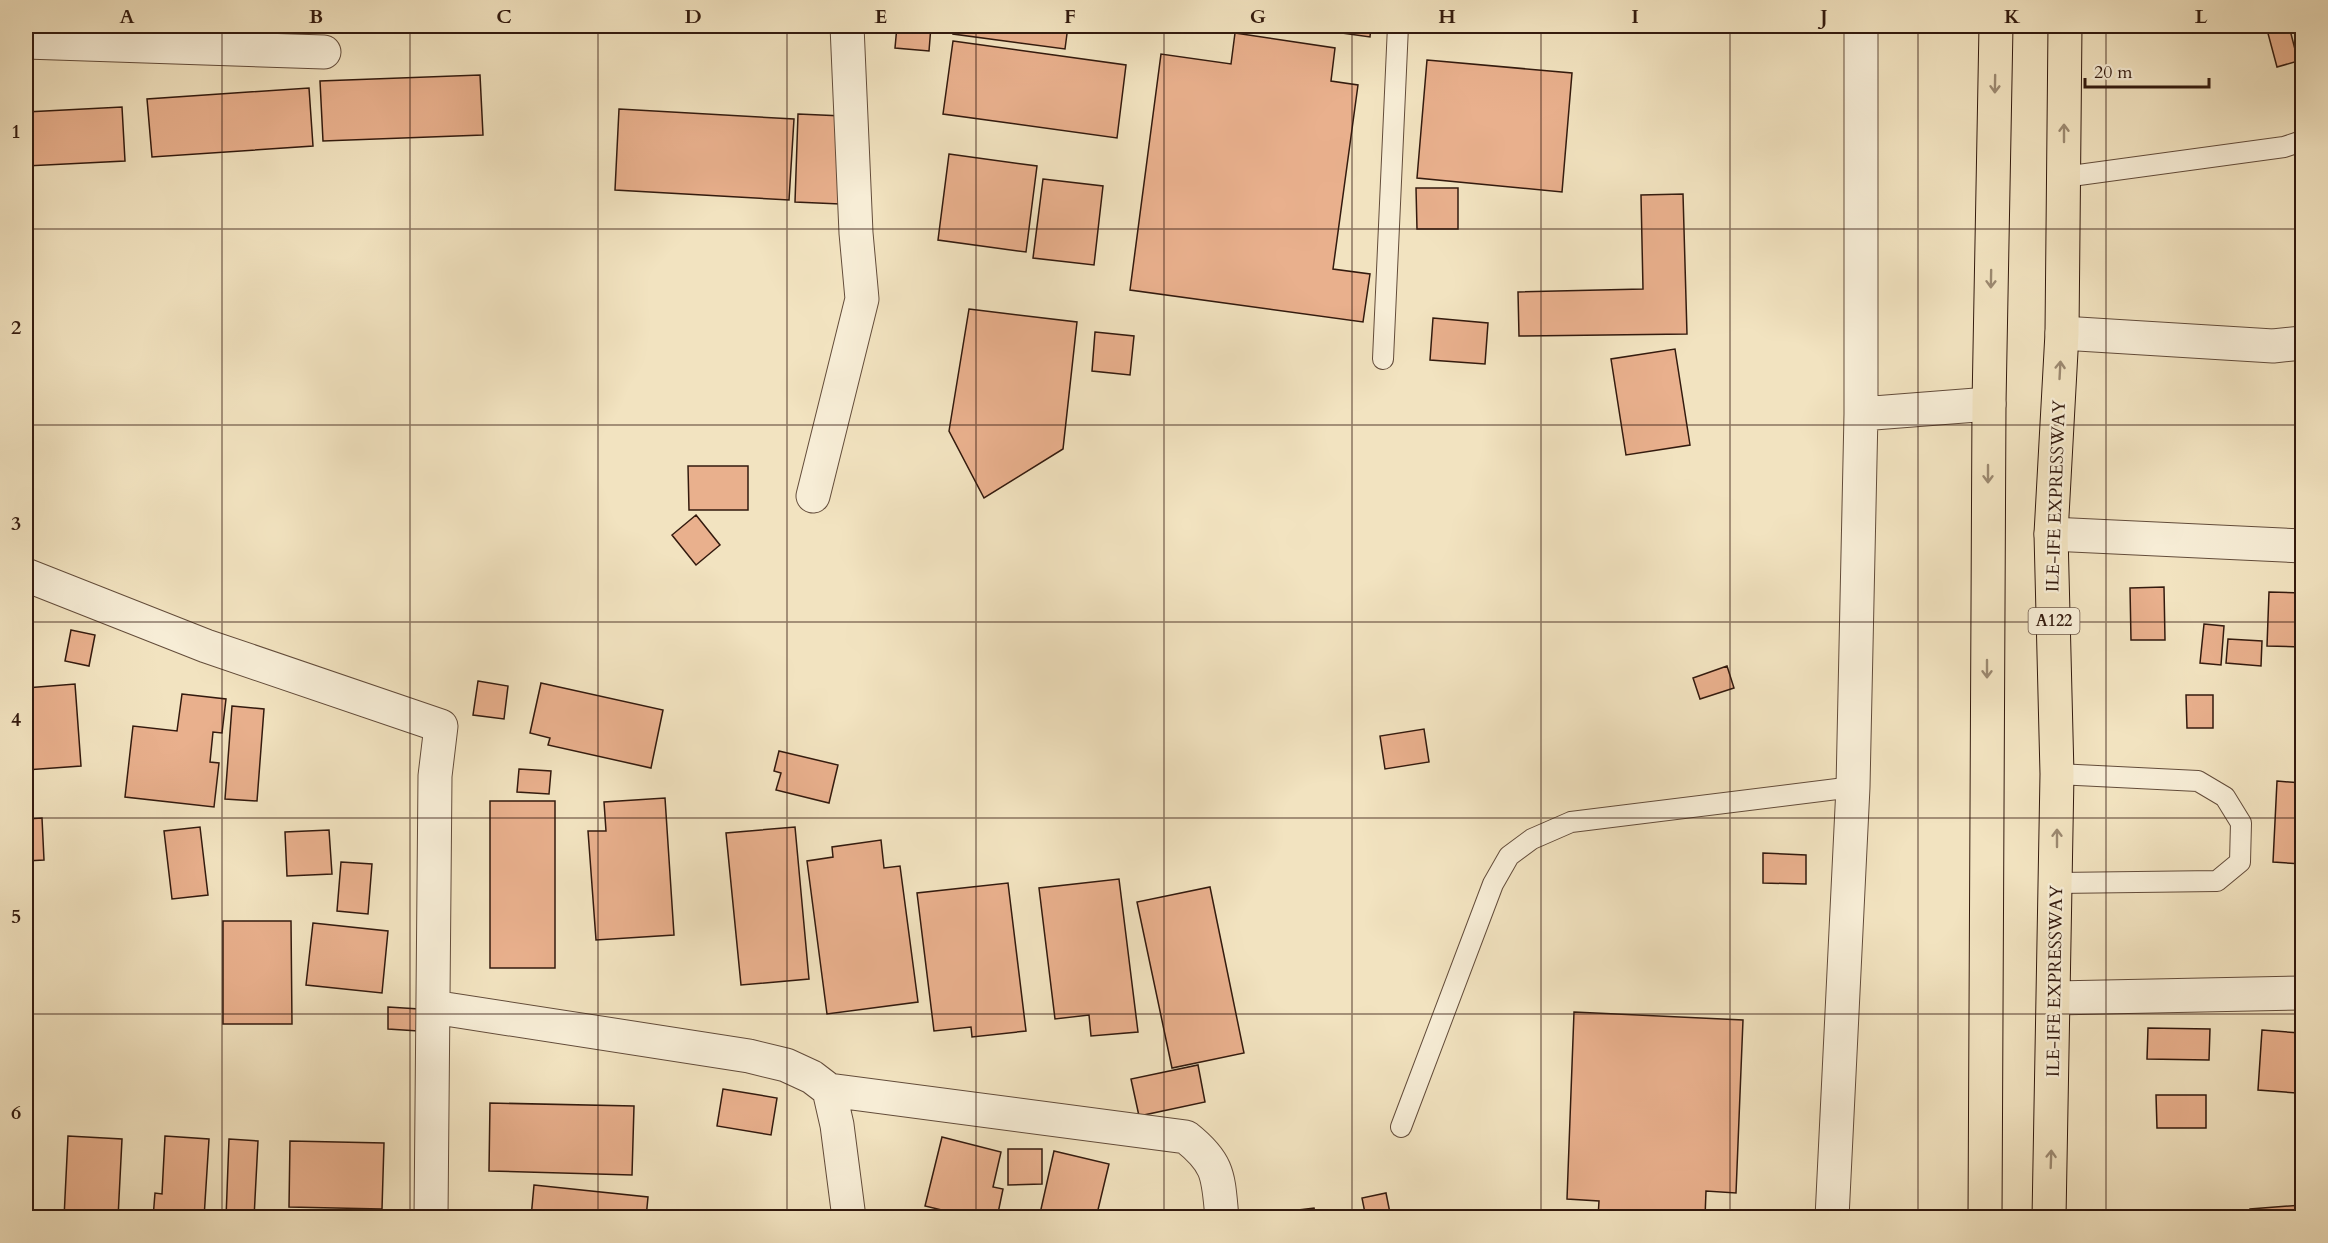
<svg xmlns="http://www.w3.org/2000/svg" width="2328" height="1243" font-family="Cardo,serif">
<style>
.building{fill:#e9b08d;stroke:#331a0e;stroke-width:1.5}
.lines{fill:none;stroke-linecap:round;stroke-linejoin:round}
.service-casing{stroke:#634c3a;stroke-width:22}
.minor-casing{stroke:#634c3a;stroke-width:35}
.trunk-casing{stroke:#331a0e;stroke-width:35}
.service{stroke:#f7edd6;stroke-width:20}
.minor{stroke:#f7edd6;stroke-width:33}
.trunk{stroke:#f2e3c0;stroke-width:33}
.oneway{stroke:#9c8970}
.grid{fill:none;stroke:#331a0e;stroke-width:1.5;stroke-opacity:0.55}
.labels{text-anchor:middle;dominant-baseline:central;stroke-width:4.5;stroke-linejoin:round;paint-order:stroke}
.shield{fill:#f7edd6;stroke:#6e594a;stroke-width:1.5}
.shield-label{font-size:16px;font-weight:bold;fill:#331a0e}
.street-label{font-size:18px;fill:#331a0e;stroke:#f7edd6}
.neatline{fill:none;stroke:#331a0e;stroke-width:2}
.grid-label{font-size:20px;text-anchor:middle;font-weight:bold;fill:#331a0e}
</style>
<rect width="100%" height="100%" fill="#f2e3c0"/>
<filter id="stains"><feTurbulence type="fractalNoise" baseFrequency=".00333" numOctaves="4"/><feColorMatrix values="0 0 0 0 .2 0 0 0 0 .09 0 0 0 0 .02 0 0 0 .5 -.17"/></filter>
<radialGradient id="worn" r=".72"><stop offset=".6" stop-color="#630" stop-opacity="0"/><stop offset="1" stop-color="#630" stop-opacity=".3"/></radialGradient>
<path class="building" d="M897,26H931L929,51L895,48Z
M954,26H1068L1065,49L953,34Z
M1329,26H1371L1370,37L1328,31Z
M2266,26H2289L2298,61L2277,67Z
M1235,33L1335,48L1331,81L1358,85L1333,269L1370,274L1363,322L1130,290L1161,54L1231,64Z
M953,41L1126,65L1117,138L943,114Z
M1427,60L1572,73L1562,192L1417,178Z
M480,75L483,135L323,141L320,81Z
M309,88L313,146L152,157L147,99Z
M122,107L125,161L26,166V112Z
M619,109L794,119L789,200L615,190Z
M798,114L843,116L840,204L795,202Z
M949,154L1037,166L1026,252L938,240Z
M1043,179L1103,186L1094,265L1033,258Z
M1416,188H1458V229H1417Z
M1683,194L1687,334L1519,336L1518,292L1643,289L1641,195Z
M969,309L1077,322L1063,449L984,498L949,431Z
M1433,318L1488,323L1485,364L1430,360Z
M1095,332L1134,336L1130,375L1092,371Z
M1675,349L1690,445L1626,455L1611,359Z
M688,466H748V510H689Z
M696,515L720,545L696,565L672,535Z
M2164,587L2165,640H2131L2130,588Z
M2269,592L2302,593V647L2267,646Z
M2204,624L2224,626L2221,665L2200,663Z
M71,630L95,635L89,666L65,661Z
M2228,639L2262,641L2261,666L2226,663Z
M1727,666L1734,688L1700,699L1693,678Z
M478,681L508,686L504,719L473,715Z
M541,683L663,710L651,768L548,745L550,738L530,733Z
M75,684L81,766L26,770V688Z
M182,694L226,699L222,733L213,732L210,762L219,763L214,807L125,797L133,726L177,731Z
M2186,695H2213V728H2187Z
M232,706L264,709L257,801L225,799Z
M1424,729L1429,762L1385,769L1380,736Z
M779,751L838,765L829,803L776,790L781,773L774,771Z
M519,769L551,771L549,794L517,792Z
M2277,781L2302,783V864L2273,862Z
M665,798L674,935L596,940L588,831H606L604,802Z
M490,801H555V968H490Z
M42,818L44,860L26,861V819Z
M200,827L208,895L172,899L164,831Z
M795,827L809,979L741,985L726,833Z
M329,830L332,874L287,876L285,832Z
M881,840L884,868L900,866L918,1002L827,1014L807,861L833,857L832,847Z
M1763,853L1806,855V884L1763,883Z
M341,862L372,864L368,914L337,911Z
M1119,879L1138,1032L1091,1036L1089,1015L1055,1019L1039,888Z
M1008,883L1026,1031L972,1037L971,1027L934,1031L917,893Z
M1210,887L1244,1053L1172,1068L1137,902Z
M223,921H291L292,1024H223Z
M313,923L388,931L382,993L306,985Z
M388,1007L419,1009L418,1031L388,1029Z
M1574,1012L1743,1020L1736,1193L1706,1191L1705,1218H1598L1599,1201L1567,1199Z
M2148,1028L2210,1029L2209,1060L2147,1059Z
M2262,1030L2300,1033L2296,1093L2258,1090Z
M1198,1065L1205,1102L1139,1116L1131,1079Z
M723,1089L777,1098L771,1135L717,1126Z
M2156,1095H2206V1128H2157Z
M490,1103L634,1106L632,1175L489,1171Z
M68,1136L122,1139L118,1218H64Z
M165,1136L209,1139L204,1218H153L155,1193L162,1194Z
M942,1137L1001,1152L993,1187L1003,1189L997,1218H975L925,1206Z
M229,1139L258,1141L254,1218H226Z
M290,1141L384,1143L382,1209L289,1207Z
M1008,1149H1042V1184L1008,1185Z
M1054,1151L1109,1164L1096,1218H1039Z
M534,1185L648,1197L646,1218H531Z
M1386,1193L1391,1218H1366L1362,1198Z
M2302,1205V1218H2250V1209Z
M1314,1208L1316,1218H1283L1282,1212Z
M688,1214L754,1218H688Z"/>
<g class="lines">
<defs>
<path id="service" d="M2064,177L2284,147L2302,141
M1383,359L1398,26
M2057,883L2217,881L2240,862L2241,823L2225,797L2198,781L2057,774
M1401,1127L1493,884L1509,856L1532,839L1571,822L1853,787"/>
<path id="minor" d="M26,42L324,52
M2062,333L2273,346L2302,343
M1861,414L1989,404
M813,496L862,299L856,233L847,26
M2051,534L2302,546
M26,575L206,646L441,726L435,776L431,1218
M2055,998L2302,993
M433,1007L749,1056L786,1065L812,1077L829,1090L837,1125L849,1218
M829,1090L1186,1137C1220,1164 1218,1177 1222,1218
M1832,1218L1853,787L1861,414V26"/>
<path id="trunk" d="M1985,1218L1989,404L1996,26
M2049,1218L2057,774L2051,534L2062,333L2065,26"/>
</defs>
<use href="#service" class="service-casing"/>
<use href="#minor" class="minor-casing"/>
<use href="#trunk" class="trunk-casing"/>
<use href="#service" class="service"/>
<use href="#minor" class="minor"/>
<use href="#trunk" class="trunk"/>
</g>
<defs><path id="oneway-shaft" d="M-6 0H5M1.5-3L5.5 0L1.5 3" fill="none" stroke-width="1.6" stroke-linecap="round" stroke-linejoin="round" transform="scale(1.5)"/></defs>
<g class="oneway">
<use href="#oneway-shaft" transform="translate(1995 84) rotate(91)"/>
<use href="#oneway-shaft" transform="translate(2064 133) rotate(-90)"/>
<use href="#oneway-shaft" transform="translate(1991 279) rotate(91)"/>
<use href="#oneway-shaft" transform="translate(2060 370) rotate(-87)"/>
<use href="#oneway-shaft" transform="translate(1988 474) rotate(90)"/>
<use href="#oneway-shaft" transform="translate(1987 669) rotate(90)"/>
<use href="#oneway-shaft" transform="translate(2057 838) rotate(-90)"/>
<use href="#oneway-shaft" transform="translate(2051 1159) rotate(-88)"/>
</g>
<path class="grid" d="M222,26V1218M410,26V1218M598,26V1218M787,26V1218M976,26V1218M1164,26V1218M1352,26V1218M1541,26V1218M1730,26V1218M1918,26V1218M2106,26V1218M26,229H2302M26,425H2302M26,622H2302M26,818H2302M26,1014H2302"/>
<g class="labels">
<rect class="shield" x="2028.5" y="608" width="51" height="26" rx="4.5"/>
<g class="shield-label">
<text x="2054" y="621">A122</text>
</g>
<g class="street-label">
<text transform="translate(2056 496) rotate(-88)">ILE-IFE EXPRESSWAY</text>
<text transform="translate(2055 981) rotate(-89)">ILE-IFE EXPRESSWAY</text>
</g>
</g>
<rect width="2328" height="1243" fill="none" stroke="#f2e3c0" stroke-width="66"/>
<path d="M2085 78v9h124v-9" fill="none" stroke="#331a0e" stroke-width="3"/>
<text x="2094" y="78" font-size="18" fill="#331a0e" stroke="#f7edd6" stroke-width="4.5" paint-order="stroke">20 m</text>
<rect x="33" y="33" width="2262" height="1177" class="neatline"/>
<g class="grid-label">
<text x="127" y="23">A</text>
<text x="316" y="23">B</text>
<text x="504" y="23">C</text>
<text x="693" y="23">D</text>
<text x="881" y="23">E</text>
<text x="1070" y="23">F</text>
<text x="1258" y="23">G</text>
<text x="1447" y="23">H</text>
<text x="1635" y="23">I</text>
<text x="1824" y="23">J</text>
<text x="2012" y="23">K</text>
<text x="2201" y="23">L</text>
<text x="16" y="138">1</text>
<text x="16" y="334">2</text>
<text x="16" y="530">3</text>
<text x="16" y="726">4</text>
<text x="16" y="923">5</text>
<text x="16" y="1119">6</text>
</g>
<rect width="100%" height="100%" filter="url(#stains)"/>
<rect width="100%" height="100%" fill="url(#worn)"/>
</svg>
